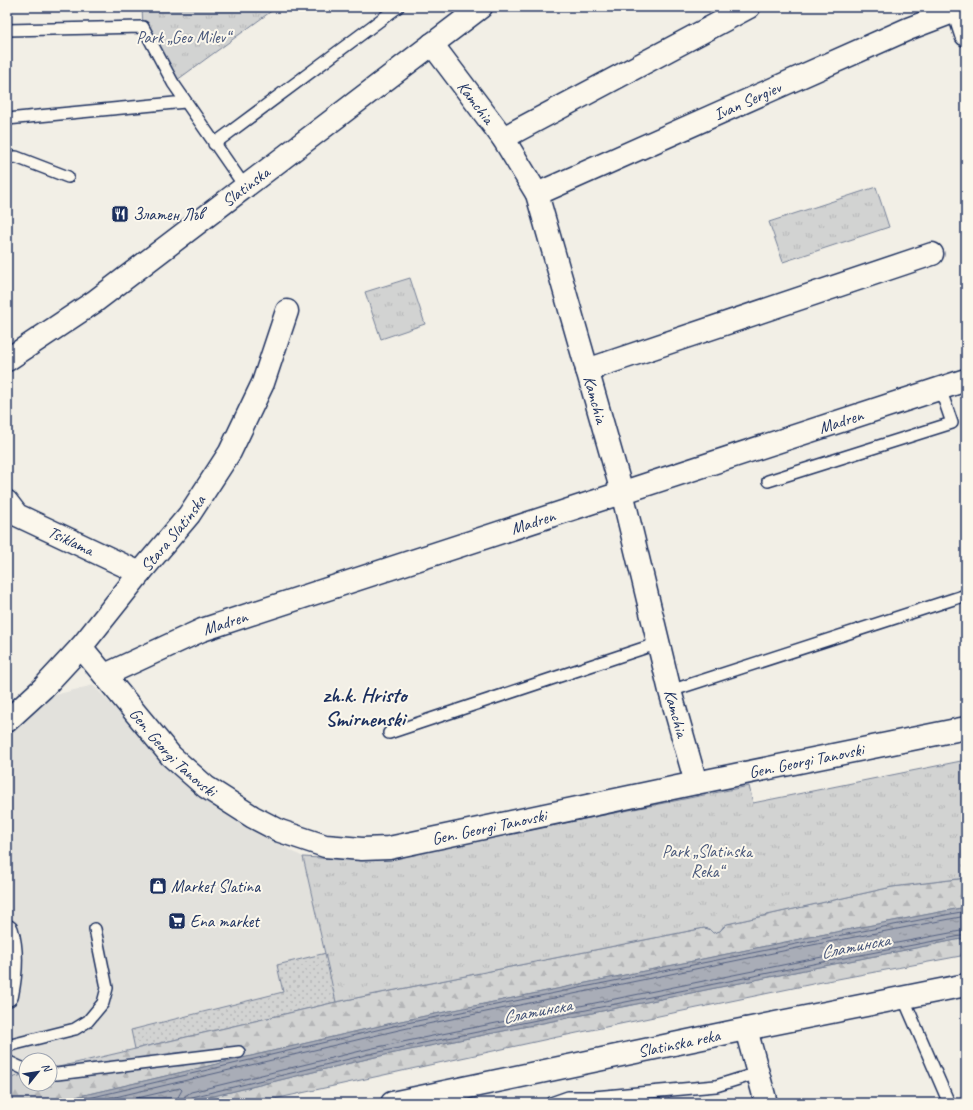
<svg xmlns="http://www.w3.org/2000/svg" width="973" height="1110" font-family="Caveat,sans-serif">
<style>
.built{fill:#e2e1dc}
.grass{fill:url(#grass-dots);stroke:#768198}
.forest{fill:url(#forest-firs);stroke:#768198}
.park{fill:url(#park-tufts);stroke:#768198}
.water{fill:url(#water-ripples);stroke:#707b93}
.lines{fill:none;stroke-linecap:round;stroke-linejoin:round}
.shore{stroke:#546182;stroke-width:1}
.service-casing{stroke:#1b2f5e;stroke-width:14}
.minor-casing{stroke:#1b2f5e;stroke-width:25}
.tertiary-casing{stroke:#1b2f5e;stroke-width:25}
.service{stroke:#fbf7ec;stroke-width:11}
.minor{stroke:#fbf7ec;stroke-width:22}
.tertiary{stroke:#fbf7ec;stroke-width:22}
.labels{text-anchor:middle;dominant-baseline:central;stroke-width:4;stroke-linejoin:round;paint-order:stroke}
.park-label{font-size:17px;fill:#49587b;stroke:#fbf7ec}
.street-label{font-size:17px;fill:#1b2f5e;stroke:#fbf7ec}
.poi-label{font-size:17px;fill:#1b2f5e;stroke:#fbf7ec;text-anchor:start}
.water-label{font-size:18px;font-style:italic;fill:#465579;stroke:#fbf7ec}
.district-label{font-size:21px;font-weight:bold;fill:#1b2f5e;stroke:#fbf7ec}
</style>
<defs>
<pattern id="grass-dots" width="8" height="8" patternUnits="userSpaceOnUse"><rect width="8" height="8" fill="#d2d3d2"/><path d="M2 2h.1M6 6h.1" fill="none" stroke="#b4b5b7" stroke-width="1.8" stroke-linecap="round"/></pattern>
<pattern id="forest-firs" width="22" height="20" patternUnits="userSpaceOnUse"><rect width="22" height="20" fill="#d2d3d2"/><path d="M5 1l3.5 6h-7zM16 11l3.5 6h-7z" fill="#b4b5b7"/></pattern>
<pattern id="park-tufts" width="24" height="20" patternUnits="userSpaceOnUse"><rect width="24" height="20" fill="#d2d3d2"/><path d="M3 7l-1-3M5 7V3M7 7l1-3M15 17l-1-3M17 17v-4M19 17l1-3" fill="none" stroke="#b4b5b7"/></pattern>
<pattern id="water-ripples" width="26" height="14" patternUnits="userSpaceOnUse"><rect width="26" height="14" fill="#a9adb7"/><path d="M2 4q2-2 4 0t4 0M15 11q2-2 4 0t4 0" fill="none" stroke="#898d98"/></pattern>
</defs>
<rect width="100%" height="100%" fill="#f2efe6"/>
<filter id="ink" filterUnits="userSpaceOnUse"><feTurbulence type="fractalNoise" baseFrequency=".025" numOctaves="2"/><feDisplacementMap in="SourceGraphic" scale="8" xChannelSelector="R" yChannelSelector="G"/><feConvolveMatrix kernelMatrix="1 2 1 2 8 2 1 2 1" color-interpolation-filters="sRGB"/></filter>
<g filter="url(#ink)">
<path class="built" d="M93,685L181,778L234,820L303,857L336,1002L50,1069V1060H26V1074L7,1079V730L40,699Z"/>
<path class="grass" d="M314,900L704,928L336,1002L135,1049L131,1030L283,992L277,965L326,953Z"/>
<path class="forest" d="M966,878V907L805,938L401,1021L50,1103H7V1079L26,1074V1084H50V1069L336,1002L704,928L709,929L713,933L720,931L727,924L892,887Z
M966,938V955L827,981L548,1039L256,1103H185L375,1057L819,967Z"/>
<path class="park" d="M142,7H277L173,83L143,27Z
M876,187L889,227L783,262L769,222Z
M410,278L425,324L381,339L365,292Z
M966,760V878L892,887L727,924L723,927L720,931L713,933L709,929L704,928L336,1002L303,857L357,860L385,859L749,786L753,803Z"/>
<path class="water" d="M966,907V938L819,967L375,1057L185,1103H50L401,1021L805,938Z"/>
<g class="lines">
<path class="shore" d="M68,1103L402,1024L806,942L966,911
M90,1103L403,1029L807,946L966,916
M116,1103L180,1088L182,1090L178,1097V1103
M184,1103L185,1096L191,1092L373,1048L817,958L966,930
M189,1103V1100L192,1097L374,1053L818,963L966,935"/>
<defs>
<path id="service" d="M7,30L143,27L173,83L245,187
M7,119L185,102
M214,144L398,7
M7,158L16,157L68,177
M768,481L952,423L940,388
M670,691L966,595
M389,733L659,643
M903,997L949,1103
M7,1046L75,1029L88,1021L103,1003L107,988L95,929
M7,1061L26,1070
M50,1073L57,1074L239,1052
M445,1092L458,1103
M551,1103L568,1097H594L716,1086L758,1073"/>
<g id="minor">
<path d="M957,7L966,35"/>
<path id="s1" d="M432,44L503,138L537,194L622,492L670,691L696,783"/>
<path d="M503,138L749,7"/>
<path id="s2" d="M537,194L908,29L958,10"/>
<path d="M587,370L932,254"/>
<path id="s3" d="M7,502L17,515L140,573"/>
<path id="s4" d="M81,647L171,756L206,787L253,817L280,831L325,846L362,849L389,848L696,783L966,728"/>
<path id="s5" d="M105,675L202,630L966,380"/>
<path id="s6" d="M7,721L43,688L81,647L140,573L189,515L230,452L263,383L287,311"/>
<path d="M7,931C13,951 11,975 7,995"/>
<path d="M746,1029L766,1103"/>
</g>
<g id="tertiary">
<path id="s7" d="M7,360L94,302L481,7"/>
<path id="s8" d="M392,1103L736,1031L966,985"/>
</g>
</defs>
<use href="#service" class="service-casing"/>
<use href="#minor" class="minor-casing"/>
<use href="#tertiary" class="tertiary-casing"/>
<use href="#service" class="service"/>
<use href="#minor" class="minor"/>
<use href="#tertiary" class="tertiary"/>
</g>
</g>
<defs>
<symbol id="restaurant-square" viewBox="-11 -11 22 22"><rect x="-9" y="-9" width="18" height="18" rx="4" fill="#1b2f5e" stroke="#fbf7ec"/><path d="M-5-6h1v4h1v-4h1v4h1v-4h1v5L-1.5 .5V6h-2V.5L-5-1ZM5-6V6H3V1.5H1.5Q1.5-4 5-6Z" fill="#fff"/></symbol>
<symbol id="shop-square" viewBox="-11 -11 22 22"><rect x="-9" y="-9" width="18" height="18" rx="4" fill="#1b2f5e" stroke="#fbf7ec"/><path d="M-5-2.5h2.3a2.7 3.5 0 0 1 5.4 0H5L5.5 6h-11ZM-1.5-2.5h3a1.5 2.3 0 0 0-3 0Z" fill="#fff"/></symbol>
<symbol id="supermarket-square" viewBox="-11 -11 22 22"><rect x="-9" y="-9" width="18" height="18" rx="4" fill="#1b2f5e" stroke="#fbf7ec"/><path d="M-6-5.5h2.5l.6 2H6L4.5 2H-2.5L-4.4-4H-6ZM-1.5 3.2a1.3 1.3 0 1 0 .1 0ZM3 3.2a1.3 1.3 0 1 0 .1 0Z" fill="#fff"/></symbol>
</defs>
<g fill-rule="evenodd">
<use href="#restaurant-square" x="110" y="204" width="20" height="20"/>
<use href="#shop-square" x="148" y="876" width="20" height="20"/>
<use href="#supermarket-square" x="167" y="911" width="20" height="20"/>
</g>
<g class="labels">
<g class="park-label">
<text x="183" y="37">Park „Geo Milev“</text>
<text x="707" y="851">Park „Slatinska<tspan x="707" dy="20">Reka“</tspan></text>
</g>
<g class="street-label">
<text stroke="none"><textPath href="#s2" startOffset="230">Ivan Sergiev</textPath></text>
<text stroke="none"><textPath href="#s1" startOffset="73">Kamchia</textPath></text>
<text stroke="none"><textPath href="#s7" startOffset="295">Slatinska</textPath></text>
<text stroke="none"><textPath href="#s1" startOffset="397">Kamchia</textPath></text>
<text stroke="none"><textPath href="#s5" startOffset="779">Madren</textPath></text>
<text stroke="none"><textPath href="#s5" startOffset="455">Madren</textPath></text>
<text stroke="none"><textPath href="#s6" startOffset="251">Stara Slatinska</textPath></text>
<text stroke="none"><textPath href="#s3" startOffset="76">Tsiklama</textPath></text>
<text stroke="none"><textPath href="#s5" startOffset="131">Madren</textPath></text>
<text stroke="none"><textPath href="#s1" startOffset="721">Kamchia</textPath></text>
<text stroke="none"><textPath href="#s4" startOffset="140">Gen. Georgi Tanovski</textPath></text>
<text stroke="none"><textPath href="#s4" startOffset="812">Gen. Georgi Tanovski</textPath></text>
<text stroke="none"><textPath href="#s4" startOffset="488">Gen. Georgi Tanovski</textPath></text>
<text stroke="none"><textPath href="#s8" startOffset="293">Slatinska reka</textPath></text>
</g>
<g class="poi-label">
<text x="133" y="214">Златен Лъв</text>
<text x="171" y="886">Market Slatina</text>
<text x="190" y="921">Ena market</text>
</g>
<g class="water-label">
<text transform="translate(855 946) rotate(-11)">Слатинска</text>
<text transform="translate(537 1011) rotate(-11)">Слатинска</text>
</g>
<g class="district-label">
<text x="365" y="695">zh.k. Hristo<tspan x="365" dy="24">Smirnenski</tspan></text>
</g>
</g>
<rect width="973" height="1110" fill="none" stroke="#fbf7ec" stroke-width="24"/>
<rect x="12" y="12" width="949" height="1086" fill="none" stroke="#1b2f5e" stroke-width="1.5" filter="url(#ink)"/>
<g transform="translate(38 1072) rotate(60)"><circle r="19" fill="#fbf7ec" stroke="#a1a7b3"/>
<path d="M0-3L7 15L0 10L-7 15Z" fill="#1b2f5e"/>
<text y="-6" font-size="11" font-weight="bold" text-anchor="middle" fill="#1b2f5e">N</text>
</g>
</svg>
